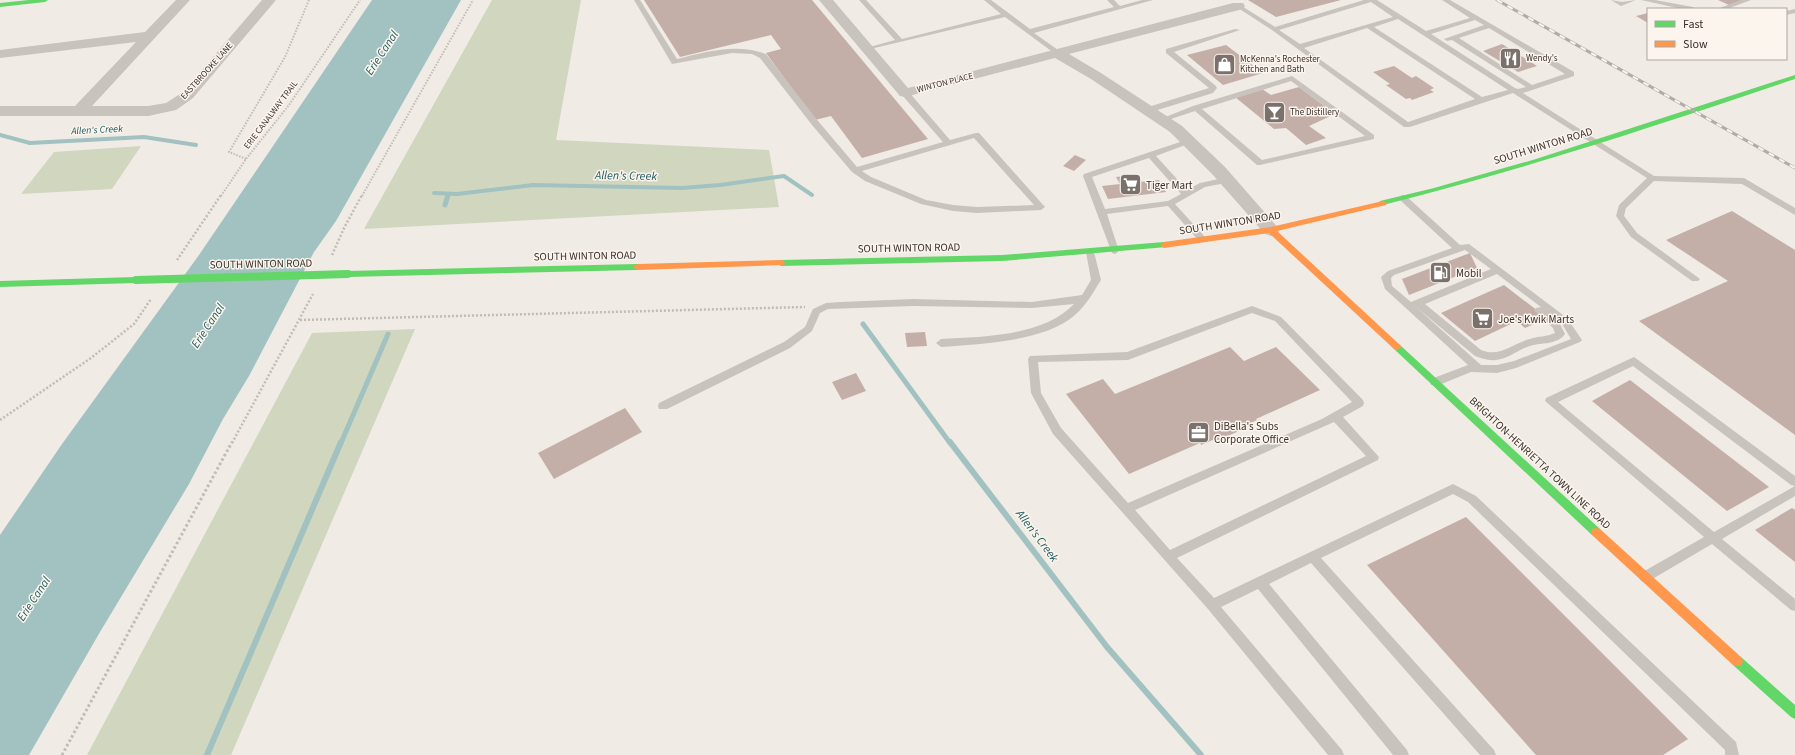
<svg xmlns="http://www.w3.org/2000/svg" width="1795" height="755" font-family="'Source Sans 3',sans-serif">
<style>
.green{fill:#d1d6bf}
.water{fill:#a1c2c1}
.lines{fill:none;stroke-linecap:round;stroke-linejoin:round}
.stream-far2{stroke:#a1c2c1;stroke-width:4}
.stream-far1{stroke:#a1c2c1;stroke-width:5}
.stream{stroke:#a1c2c1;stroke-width:6}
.building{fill:#c3afa7}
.path-far2{stroke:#c2bbb6;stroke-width:2;stroke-dasharray:1.5 1.5;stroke-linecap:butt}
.path-far1{stroke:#c2bbb6;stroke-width:2.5;stroke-dasharray:2 2;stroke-linecap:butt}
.path{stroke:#c2bbb6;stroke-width:3;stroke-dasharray:2.5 2.5;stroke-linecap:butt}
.lane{fill:#c9c3be;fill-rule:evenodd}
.street{fill:#c9c3be;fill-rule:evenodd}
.fast{fill:#63d668;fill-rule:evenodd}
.slow{fill:#ff974d;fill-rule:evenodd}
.rail-casing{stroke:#b1aca8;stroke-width:3}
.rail{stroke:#fbf5ee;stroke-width:2;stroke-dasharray:6;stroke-linecap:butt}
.fast-bridge{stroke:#63d668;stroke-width:8}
.labels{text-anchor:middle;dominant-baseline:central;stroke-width:3;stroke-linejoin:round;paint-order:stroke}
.far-poi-label{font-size:9px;fill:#3b302b;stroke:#fbf5ee;text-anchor:start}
.far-street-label{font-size:9px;fill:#3b302b;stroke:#fbf5ee}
.far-water-label{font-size:10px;font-style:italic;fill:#1f5a5e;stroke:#fbf5ee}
.street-label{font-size:11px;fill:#3b302b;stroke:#fbf5ee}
.poi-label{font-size:11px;fill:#3b302b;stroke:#fbf5ee;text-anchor:start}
.water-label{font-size:12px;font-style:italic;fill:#1f5a5e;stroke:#fbf5ee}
</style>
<rect width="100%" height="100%" fill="#f0ebe5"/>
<path class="green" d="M492,0H581L556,140L769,150L779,207L364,229Z
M141,146L112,189L21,194L54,152Z
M415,329L231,755H87L312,333Z"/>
<path class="water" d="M372,0H461L336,221L314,252L249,376L223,419L189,484L100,632L29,755H0V535L62,444L199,255Z"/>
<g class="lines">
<path class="stream-far2" d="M0,135L30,143L144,137L196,145
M434,193L457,194L533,185L682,188L720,185L784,176L812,195"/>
<path class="stream-far1" d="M445,205L448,195
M863,324L950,443
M341,443L388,334"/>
<path class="stream" d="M950,442L1107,647L1201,755
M207,755L341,442"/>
</g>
<path class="building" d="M644,0H812L928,139L862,158L831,116L815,120L766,53L781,49L771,35L680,57Z
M1248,0H1341L1276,17Z
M1718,0H1744L1729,5Z
M1648,13V23L1636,16Z
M1502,44L1537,66L1518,72L1483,51Z
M1226,45L1263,73L1223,85L1187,55Z
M1394,66L1412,78L1416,76L1434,88L1430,90L1434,92L1412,100L1410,98L1406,99L1386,85L1390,84L1373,72Z
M1299,87L1335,114L1309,126L1326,138L1306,145L1286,128L1274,129L1235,97L1262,89L1271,95Z
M1075,155L1086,160L1074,171L1063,166Z
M1135,175L1139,182L1159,180L1166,192L1108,199L1102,186L1120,184L1116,177Z
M1732,211L1795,250V435L1639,321L1728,281L1666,240Z
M1470,253L1477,268L1409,295L1402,279Z
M1504,285L1547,318L1525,328L1517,321L1475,341L1441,313Z
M925,332L927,346L907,347L905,333Z
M1230,347L1244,361L1276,347L1320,390L1256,419L1257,420L1244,426L1246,428L1216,441L1215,439L1201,445L1200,443L1129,474L1066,394L1103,379L1115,394Z
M856,373L866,391L842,400L832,382Z
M1630,380L1769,487L1727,511L1592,401Z
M625,408L642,432L554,479L538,453Z
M1792,508L1795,510V562L1755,530Z
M1466,517L1688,739L1663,755H1536L1367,565Z"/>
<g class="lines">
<path class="path-far2" d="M246,159L229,152L285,57L309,0
M221,196L246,159L289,105L360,0
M362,196L473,0"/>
<path class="path-far1" d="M332,255L345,226L362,195
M177,260L221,195
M300,320L805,307
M0,420L91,358L134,324L151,299
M232,443L313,294"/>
<path class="path" d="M62,755L232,442"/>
<path class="lane" d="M634,0H640L677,59C706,52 736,43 766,54L818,121L857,167L943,142L902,95L901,93L905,91H908L950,140L976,133H979L1045,207L1041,210L977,213L953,211L921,204L865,181L852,172L812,125L760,58L752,54L732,53L672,64ZM974,138L1034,205L977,207L953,205L926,200L871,177L862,171Z
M859,0H866L902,39L1001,14L984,0H991L1030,29L1114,7L1107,0H1114L1120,6L1142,0H1153L1034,33L1061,52L1062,54L1058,56L1005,17L866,50V48L895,40Z
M1364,0H1377L1426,31L1470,18L1442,0H1450L1574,72V76L1523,93L1654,176L1744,178L1795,208V215L1742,184L1654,181L1626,208L1624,216L1637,233L1700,279L1698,281H1692L1631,237L1616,216L1619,205L1647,178L1513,93L1410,127H1404L1272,30L1235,6L1240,5L1275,27ZM1371,2L1393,17L1300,44L1279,30ZM1398,19L1508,90L1482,97L1374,27ZM1475,20L1484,25L1444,39L1447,41L1452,40L1526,87L1518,89L1515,88L1431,34ZM1367,28L1475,99L1408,122L1304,48ZM1489,28L1565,74L1532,85L1459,38Z
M1611,0L1622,2L1636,0L1621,6Z
M1641,0H1655L1693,7L1696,9H1682Z
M1741,0H1751L1727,9H1717Z
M1795,9V13L1786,15V11Z
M1235,29L1240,30L1174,52L1216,86L1217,88L1213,93L1151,112H1145V108L1209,88L1166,53V49Z
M1292,76L1374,135V139L1260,165H1257L1195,111L1162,122L1158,120L1193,106ZM1291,81L1365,136L1262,160L1202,109Z
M1186,140H1192L1193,142L1156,156L1187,190L1200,183L1228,177L1232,180L1231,182L1205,187L1175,204L1206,238L1207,240L1206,242H1200L1168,206L1107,214L1119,251L1115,254L1112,253L1083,176L1084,174ZM1149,158L1181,194L1168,201L1105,209L1092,177Z
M1403,195L1406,196L1460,245L1469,244L1567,318L1582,340L1580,342L1516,368L1497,373L1471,372L1439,385H1431L1430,382L1431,379L1468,365L1385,289L1381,277L1388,271L1452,248L1400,200V196ZM1465,250L1491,269L1411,302L1392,286L1391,278L1394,275ZM1497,274L1541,307L1536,308L1534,310L1553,328L1555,333C1546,337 1539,336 1530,339C1513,343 1500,358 1481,350L1425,304ZM1416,307L1475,356C1481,358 1488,361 1496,360C1509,359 1520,348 1533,345C1544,343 1558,344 1565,334L1560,324L1549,314L1561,322L1571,339L1514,361L1497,365H1481Z
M1090,249L1094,252L1101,280C1093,293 1086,305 1075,315C1044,342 980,344 941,347L936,343L941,339C983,337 1044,336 1074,304L1032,308L913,306L828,309L820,313L812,331L790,348L667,409H659L658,406L659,403L784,342L805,327L813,309L826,303L841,302L913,299L1032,302L1082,295L1091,280L1086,252Z
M1252,306L1281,317L1363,400L1364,403L1363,406L1343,417L1379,457L1378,460L1177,558L1214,598L1453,484L1476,496L1736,742L1739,755H1725V750L1468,502L1453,494L1321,558L1494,750L1496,755H1480L1311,563L1269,584L1407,750L1409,755H1393L1258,589L1221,607L1342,750L1344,755H1328L1208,609L1053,434L1031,393L1028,359L1030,356L1127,352ZM1252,313L1275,321L1352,402L1322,419L1128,503L1061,428L1041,393L1038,362L1128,360ZM1334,422L1366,456L1170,550L1135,510Z
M1634,357L1795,476V496L1722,539L1795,599V611L1791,610L1712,544L1649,581L1645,582L1641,581L1639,577L1641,573L1704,537L1545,401L1546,398ZM1633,366L1791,485L1795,486L1714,532L1558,402Z"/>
<path class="street" d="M176,0H190L92,106H148L166,103L183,92L262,0H276L193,98L176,110L148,116H0V106H75L136,42L0,58V50L145,32Z
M819,0H833L908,88L1233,3H1243L1245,6L1243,9L1069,54L1101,73L1182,126L1225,167L1280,230L1277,234L1271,236L1265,234L1213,175L1170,132L1091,79L1055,58L905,97L900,96Z"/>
<path class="fast" d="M29,0H48L45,2L0,7V3Z
M1795,75V79C1659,125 1523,170 1383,205L1379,203L1380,201L1434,188L1536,159Z
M1164,242L1167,243L1168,245L1167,247L1002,261L781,266L777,263L781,260L1002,255Z
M637,264L641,267L637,270L348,277L344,274L348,271Z
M136,277L140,280L136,283L0,287V281Z
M1397,344L1400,345L1600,529L1601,532L1600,535L1596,536L1592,535L1394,349L1393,347Z
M1737,656L1741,657L1795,705V719L1791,717L1733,665L1731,661L1733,657Z"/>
<path class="slow" d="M1383,201L1387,203L1386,205L1277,231L1400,345L1401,347L1397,350L1394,349L1269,233L1164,248L1160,245L1164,242L1271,227Z
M781,260L784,261L785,263L784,265L637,270L633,267L637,264Z
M1596,528L1600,529L1741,657L1743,661L1741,665L1737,666L1733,665L1592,535L1591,532L1592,529Z"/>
<defs>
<path id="rail" d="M1497,0L1795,168"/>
</defs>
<use href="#rail" class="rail-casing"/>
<use href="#rail" class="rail"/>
<path class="fast-bridge" d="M136,280L348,274"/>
</g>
<defs>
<symbol id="restaurant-square" viewBox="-11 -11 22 22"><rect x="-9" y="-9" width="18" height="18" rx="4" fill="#7a716c" stroke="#fbf5ee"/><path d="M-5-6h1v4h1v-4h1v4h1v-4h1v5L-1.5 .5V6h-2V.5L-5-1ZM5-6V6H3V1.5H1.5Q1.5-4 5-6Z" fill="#fff"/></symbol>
<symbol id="shop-square" viewBox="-11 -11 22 22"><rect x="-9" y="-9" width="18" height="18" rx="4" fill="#7a716c" stroke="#fbf5ee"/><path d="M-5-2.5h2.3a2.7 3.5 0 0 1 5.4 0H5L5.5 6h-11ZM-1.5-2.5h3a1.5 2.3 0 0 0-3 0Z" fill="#fff"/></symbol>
<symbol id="bar-square" viewBox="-11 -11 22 22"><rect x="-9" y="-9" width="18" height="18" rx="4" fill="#7a716c" stroke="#fbf5ee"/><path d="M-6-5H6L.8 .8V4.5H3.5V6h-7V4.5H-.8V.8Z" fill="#fff"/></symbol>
<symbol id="supermarket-square" viewBox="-11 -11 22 22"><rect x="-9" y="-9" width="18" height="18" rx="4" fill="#7a716c" stroke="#fbf5ee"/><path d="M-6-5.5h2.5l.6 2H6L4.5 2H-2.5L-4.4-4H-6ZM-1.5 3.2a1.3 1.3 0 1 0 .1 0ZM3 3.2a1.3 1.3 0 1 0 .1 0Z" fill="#fff"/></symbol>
<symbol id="fuel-square" viewBox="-11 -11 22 22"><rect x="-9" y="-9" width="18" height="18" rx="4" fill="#7a716c" stroke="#fbf5ee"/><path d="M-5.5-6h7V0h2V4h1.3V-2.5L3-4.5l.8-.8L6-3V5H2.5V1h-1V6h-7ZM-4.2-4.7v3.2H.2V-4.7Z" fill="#fff"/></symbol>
<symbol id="office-square" viewBox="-11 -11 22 22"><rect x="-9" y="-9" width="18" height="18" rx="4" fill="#7a716c" stroke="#fbf5ee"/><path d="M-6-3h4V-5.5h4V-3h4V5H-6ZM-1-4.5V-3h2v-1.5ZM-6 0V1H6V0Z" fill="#fff"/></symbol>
</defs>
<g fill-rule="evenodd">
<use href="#restaurant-square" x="1498" y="46" width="25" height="25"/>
<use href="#shop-square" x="1212" y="52" width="25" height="25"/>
<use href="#bar-square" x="1262" y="100" width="25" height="25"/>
<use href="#supermarket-square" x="1118" y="172" width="25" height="25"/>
<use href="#fuel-square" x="1428" y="260" width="25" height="25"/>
<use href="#supermarket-square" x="1470" y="306" width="25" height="25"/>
<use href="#office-square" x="1186" y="420" width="25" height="25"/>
</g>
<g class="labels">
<g class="far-poi-label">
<text x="1526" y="58">Wendy's</text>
<text x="1240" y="59">McKenna's Rochester<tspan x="1240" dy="10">Kitchen and Bath</tspan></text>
<text x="1290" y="112">The Distillery</text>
</g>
<g class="far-street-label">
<text transform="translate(207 71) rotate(-48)">EASTBROOKE LANE</text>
<text transform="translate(945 83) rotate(-14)">WINTON PLACE</text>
<text transform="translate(271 115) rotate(-53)">ERIE CANALWAY TRAIL</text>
</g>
<g class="far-water-label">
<text transform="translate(97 130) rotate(-3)">Allen's Creek</text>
</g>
<g class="street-label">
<text transform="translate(1543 146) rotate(-17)">SOUTH WINTON ROAD</text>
<text transform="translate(1230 223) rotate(-9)">SOUTH WINTON ROAD</text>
<text transform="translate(909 248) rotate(-1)">SOUTH WINTON ROAD</text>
<text transform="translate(585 256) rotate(-1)">SOUTH WINTON ROAD</text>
<text transform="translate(261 264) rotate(-1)">SOUTH WINTON ROAD</text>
<text transform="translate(1540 463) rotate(43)">BRIGHTON-HENRIETTA TOWN LINE ROAD</text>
</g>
<g class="poi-label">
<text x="1146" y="185">Tiger Mart</text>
<text x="1456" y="273">Mobil</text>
<text x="1498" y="319">Joe's Kwik Marts</text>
<text x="1214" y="426">DiBella's Subs<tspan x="1214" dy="13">Corporate Office</tspan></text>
</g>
<g class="water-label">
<text transform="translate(382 53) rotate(-57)">Erie Canal</text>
<text transform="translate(626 176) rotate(1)">Allen's Creek</text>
<text transform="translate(208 326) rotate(-57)">Erie Canal</text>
<text transform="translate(1037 536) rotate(53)">Allen's Creek</text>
<text transform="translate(34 599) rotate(-57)">Erie Canal</text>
</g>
</g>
<rect x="1647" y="8" width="140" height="52" fill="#fbf5ee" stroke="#aea6a0"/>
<rect x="1655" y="21" width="20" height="6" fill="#63d668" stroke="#aea6a0"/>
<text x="1683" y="28" font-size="12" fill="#3b302b">Fast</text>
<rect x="1655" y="41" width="20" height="6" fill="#ff974d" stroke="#aea6a0"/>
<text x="1683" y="48" font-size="12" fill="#3b302b">Slow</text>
</svg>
